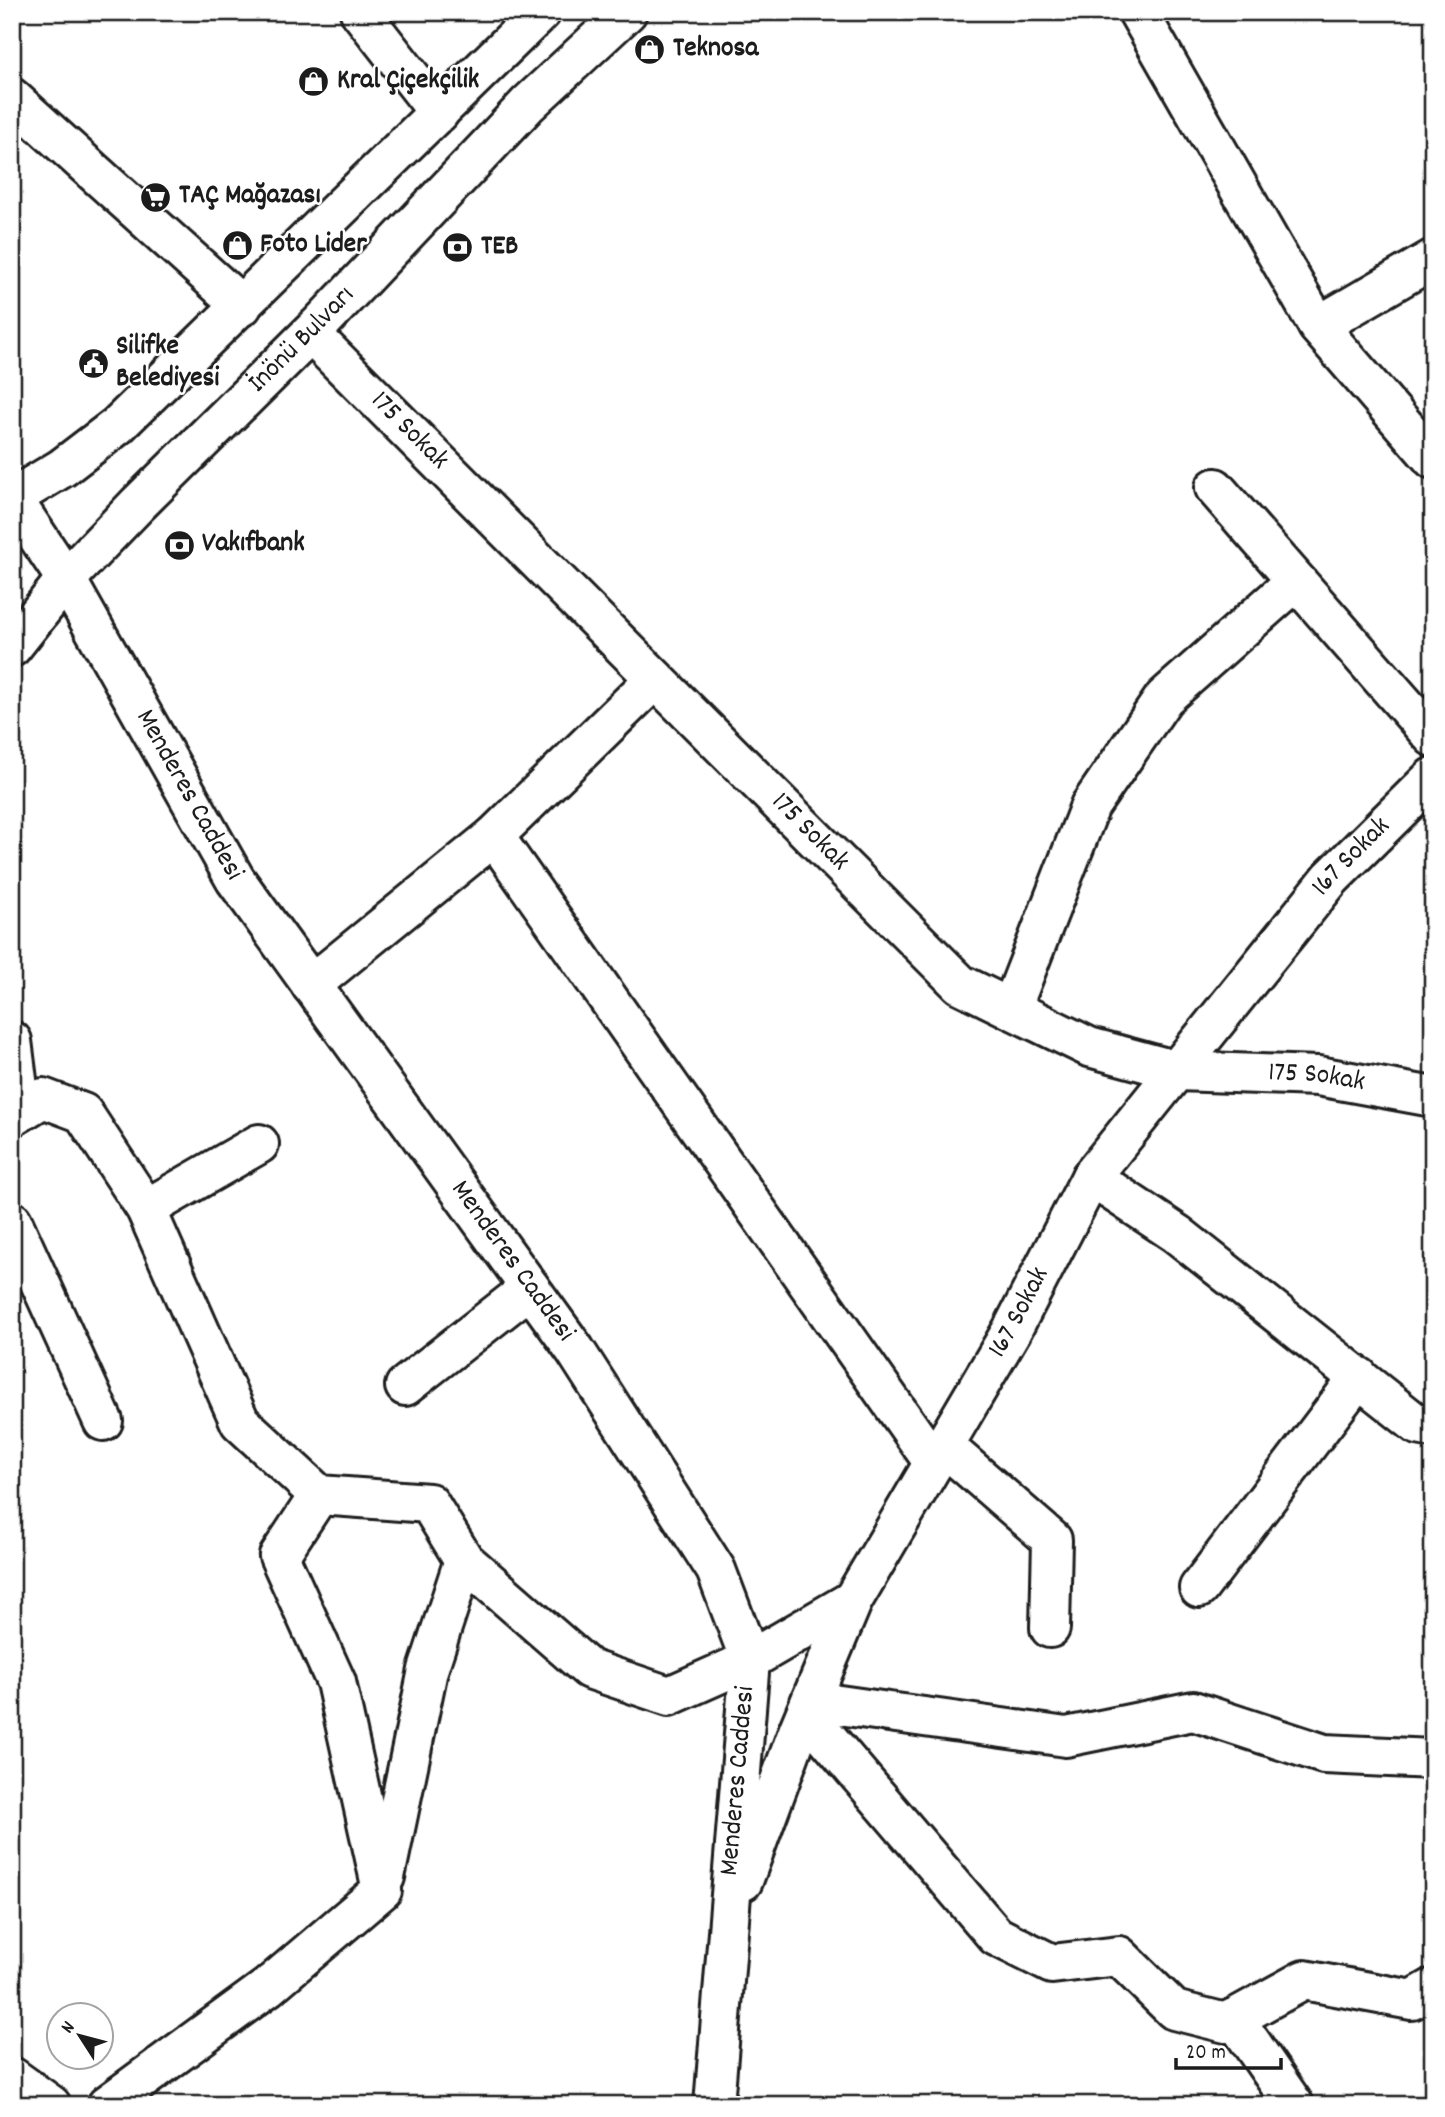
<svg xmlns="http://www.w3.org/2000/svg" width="1445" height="2117" font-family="Dekko,sans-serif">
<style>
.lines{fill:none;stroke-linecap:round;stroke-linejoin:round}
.minor-casing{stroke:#1c1c1c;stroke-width:44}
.major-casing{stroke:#1c1c1c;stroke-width:44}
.minor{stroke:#fff;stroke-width:38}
.major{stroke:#fff;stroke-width:38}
.labels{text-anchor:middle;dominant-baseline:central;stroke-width:5;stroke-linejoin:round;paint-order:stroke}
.poi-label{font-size:28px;font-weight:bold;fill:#1c1c1c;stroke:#fff;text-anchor:start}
.street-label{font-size:28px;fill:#1c1c1c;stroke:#fff}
</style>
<rect width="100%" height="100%" fill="#fff"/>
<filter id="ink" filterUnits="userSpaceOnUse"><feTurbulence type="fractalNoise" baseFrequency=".0143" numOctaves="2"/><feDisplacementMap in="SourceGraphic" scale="14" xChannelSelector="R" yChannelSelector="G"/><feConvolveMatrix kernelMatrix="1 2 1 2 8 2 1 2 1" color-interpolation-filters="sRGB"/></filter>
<g filter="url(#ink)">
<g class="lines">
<defs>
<g id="minor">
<path d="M360,12L439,113"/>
<path d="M1138,12L1318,326L1433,459"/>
<path d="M12,98L242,306"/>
<path d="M1318,326L1433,259"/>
<path id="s1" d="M311,334L960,984L1089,1047L1178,1071L1318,1076L1433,1097"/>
<path d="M1215,488L1433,737"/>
<path id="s2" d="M12,498L66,579L235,879L575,1350L716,1570L750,1660L714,2105"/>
<path d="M12,647L66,579"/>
<path d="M494,836L934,1463"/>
<path d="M311,985L494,836L655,679"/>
<path d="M1011,1009L1090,806L1164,698L1296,581"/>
<path d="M12,1041L21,1111"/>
<path d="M12,1117L43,1098L83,1113L146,1209L240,1422L319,1495L429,1503L464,1560L589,1669L669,1696L750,1660L853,1600"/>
<path d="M1091,1177L1177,1234L1418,1425L1433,1428"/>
<path d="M146,1209L259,1144"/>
<path d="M12,1221L103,1421"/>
<path d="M405,1386L530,1288"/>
<path d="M944,1446L1052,1540L1050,1628"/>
<path d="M1199,1588L1359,1377"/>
<path d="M811,1701L1066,1737L1193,1711L1324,1754L1433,1759"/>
<path d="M806,1713L996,1936L1052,1964L1119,1956L1174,2010L1226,2023L1304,1980L1412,2000L1433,1988"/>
<path d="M385,1877L428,1670L464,1560"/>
<path id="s3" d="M743,1881L799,1729L853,1600L1012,1330L1091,1177L1331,878L1433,777"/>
<path d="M1234,2018L1294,2105"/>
<path d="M12,2077L51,2105"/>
<path d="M107,2105L268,1987L382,1890L336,1682L279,1556L319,1495"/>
</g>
<g id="major">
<path d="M12,498L62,468L117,426L541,12"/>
<path id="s4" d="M66,579L138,504L318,326L528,104L627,12"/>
</g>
</defs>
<use href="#minor" class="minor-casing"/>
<use href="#major" class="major-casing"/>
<use href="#minor" class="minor"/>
<use href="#major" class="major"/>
</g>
</g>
<defs>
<symbol id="shop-disc" viewBox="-11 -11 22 22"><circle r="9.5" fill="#1c1c1c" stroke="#fff"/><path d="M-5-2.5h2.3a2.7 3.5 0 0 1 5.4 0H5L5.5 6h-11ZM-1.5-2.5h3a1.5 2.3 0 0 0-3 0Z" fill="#fff"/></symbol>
<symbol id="supermarket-disc" viewBox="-11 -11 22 22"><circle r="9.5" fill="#1c1c1c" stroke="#fff"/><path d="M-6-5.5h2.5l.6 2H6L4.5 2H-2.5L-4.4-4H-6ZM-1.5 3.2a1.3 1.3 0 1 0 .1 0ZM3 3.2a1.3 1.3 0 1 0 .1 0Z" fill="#fff"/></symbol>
<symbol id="bank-disc" viewBox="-11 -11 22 22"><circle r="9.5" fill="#1c1c1c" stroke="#fff"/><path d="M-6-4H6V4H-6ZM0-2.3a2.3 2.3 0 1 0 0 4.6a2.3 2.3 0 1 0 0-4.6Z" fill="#fff"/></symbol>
<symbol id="civic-disc" viewBox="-11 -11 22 22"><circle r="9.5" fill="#1c1c1c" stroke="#fff"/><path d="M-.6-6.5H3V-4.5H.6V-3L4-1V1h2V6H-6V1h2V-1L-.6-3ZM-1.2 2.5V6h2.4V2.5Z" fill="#fff"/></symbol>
</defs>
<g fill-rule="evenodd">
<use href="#shop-disc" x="632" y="32" width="35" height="35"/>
<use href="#shop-disc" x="296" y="64" width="35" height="35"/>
<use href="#supermarket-disc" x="138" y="180" width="35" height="35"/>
<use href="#shop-disc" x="220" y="228" width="35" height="35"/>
<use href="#bank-disc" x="440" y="230" width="35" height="35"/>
<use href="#civic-disc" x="76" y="346" width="35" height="35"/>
<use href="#bank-disc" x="162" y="528" width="35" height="35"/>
</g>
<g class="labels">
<g class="poi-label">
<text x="673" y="50">Teknosa</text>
<text x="337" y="82">Kral Çiçekçilik</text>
<text x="179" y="197">TAÇ Mağazası</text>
<text x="260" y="246">Foto Lider</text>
<text x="481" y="248">TEB</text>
<text x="116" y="348">Silifke<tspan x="116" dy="32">Belediyesi</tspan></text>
<text x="202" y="545">Vakıfbank</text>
</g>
<g class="street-label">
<text stroke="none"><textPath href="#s4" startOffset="336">İnönü Bulvarı</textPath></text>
<text stroke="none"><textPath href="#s1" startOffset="138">175 Sokak</textPath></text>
<text stroke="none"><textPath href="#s2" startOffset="346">Menderes Caddesi</textPath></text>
<text stroke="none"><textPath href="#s1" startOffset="705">175 Sokak</textPath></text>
<text stroke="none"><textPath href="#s3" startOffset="1200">167 Sokak</textPath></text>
<text stroke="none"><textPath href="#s1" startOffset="1293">175 Sokak</textPath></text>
<text stroke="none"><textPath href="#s2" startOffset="914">Menderes Caddesi</textPath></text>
<text stroke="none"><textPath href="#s3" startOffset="634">167 Sokak</textPath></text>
<text transform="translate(739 1781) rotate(-85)">Menderes Caddesi</text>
</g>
</g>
<rect width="1445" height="2117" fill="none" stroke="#fff" stroke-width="42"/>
<rect x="21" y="21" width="1403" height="2075" fill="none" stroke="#1c1c1c" stroke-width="2.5" filter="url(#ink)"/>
<g transform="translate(80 2036) rotate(306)"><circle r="33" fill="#ffffff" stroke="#a4a4a4" stroke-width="2"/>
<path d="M0-5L12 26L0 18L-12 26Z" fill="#1c1c1c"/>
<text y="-10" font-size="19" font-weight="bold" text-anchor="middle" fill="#1c1c1c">N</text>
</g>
<path d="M1176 2058v10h105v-10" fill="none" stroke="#1c1c1c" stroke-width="3.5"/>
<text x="1186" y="2058" font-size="21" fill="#1c1c1c" stroke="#ffffff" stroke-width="5" paint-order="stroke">20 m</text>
</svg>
